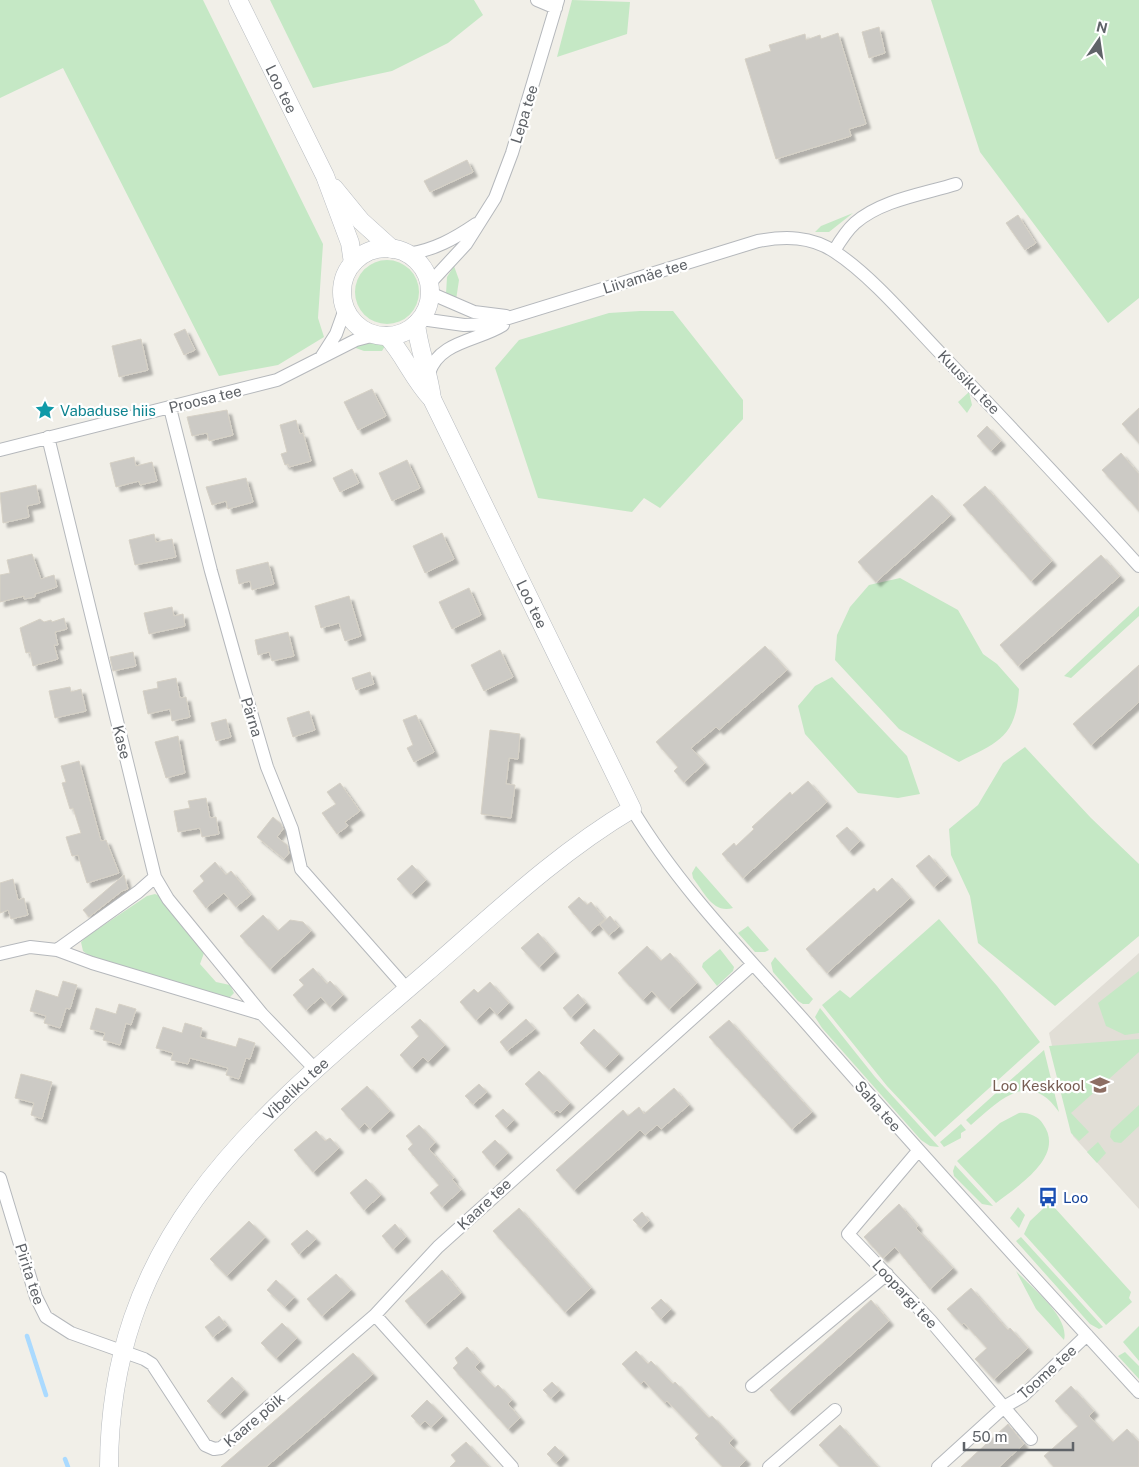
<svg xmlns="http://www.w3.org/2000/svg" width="1139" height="1467" font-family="'Public Sans',sans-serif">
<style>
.education{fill:#e1ded6}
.green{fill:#c5e8c5}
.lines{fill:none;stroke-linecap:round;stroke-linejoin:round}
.stream{stroke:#aadaff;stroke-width:4.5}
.building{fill:#cccac5;stroke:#d6d1c6;filter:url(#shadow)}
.street-casing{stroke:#b5b8bc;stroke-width:14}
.secondary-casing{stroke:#b6babf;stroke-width:19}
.street{stroke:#fff;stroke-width:12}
.secondary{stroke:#fff;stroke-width:18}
.labels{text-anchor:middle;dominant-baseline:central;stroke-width:4.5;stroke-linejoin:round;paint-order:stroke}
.street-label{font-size:15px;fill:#5f6368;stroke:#fff}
.culture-label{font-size:15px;fill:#0d838f;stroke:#fff;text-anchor:start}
.education-label{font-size:15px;fill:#785e54;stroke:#fff;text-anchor:end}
.transit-label{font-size:15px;fill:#164399;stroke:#fff;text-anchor:start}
</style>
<defs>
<filter id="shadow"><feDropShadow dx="4.5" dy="4.5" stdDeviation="1" flood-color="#0004"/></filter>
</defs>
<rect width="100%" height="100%" fill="#f1efe8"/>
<path class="education" d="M1139,953V1209L1073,1136L1049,1033Z"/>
<path class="green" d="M0,0H203L323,244L318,318L324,337L278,365L219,376L63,68L0,98Z
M270,0H474L483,15L448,43L392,71L313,88Z
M572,0L630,2L627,34L557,57Z
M931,0H1139V298L1108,323L980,152Z
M853,213L829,232H815L821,226Z
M355 292a32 32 0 1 1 64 0a32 32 0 1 1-64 0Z
M454,266L459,280L456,300L446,294L447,277Z
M640,311H673L743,400V419L660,508L644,498L632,512L538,498L495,368L519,340L609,313Z
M369,342L385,346L382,351H364L353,347Z
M969,392L972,405L967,413L958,402Z
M900,578L958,610L983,654L997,664L1019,689C1016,738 998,742 959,762L899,729L835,660L837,635L850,607L869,585Z
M1139,606V616L1071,678L1064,676Z
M832,677L907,756L920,794L898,798L858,793L805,734L798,706L815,686Z
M1025,747L1091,818L1139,864V936L1055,1006L978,943L970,896L951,855L949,829L978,805L1003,763Z
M696,866L733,908C713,914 704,892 693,878L692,873Z
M155,894L162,897L204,953L200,964L216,982L230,985L234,993L228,999L92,958L83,951L81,942L86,937L147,896Z
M939,919L997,986L1040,1042L935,1137L887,1086L822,1005L840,990L850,998Z
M748,926L769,950L765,952H755L738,933Z
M720,949L734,967L733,971L717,986L702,967L703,963Z
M775,957L813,999L809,1004H803L798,1001L773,972L771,963Z
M1139,971V1033L1125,1035L1106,1026L1098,1003Z
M820,1008L875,1077L939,1147L930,1146L921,1140L822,1028L815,1017Z
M1139,1039V1052L1071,1113L1089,1132L1079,1141L1071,1133L1049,1046Z
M1044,1050L1059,1112C1029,1068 999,1101 971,1125L966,1120Z
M1139,1105V1126L1121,1143L1114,1142L1110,1137L1111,1131Z
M1019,1113C1028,1112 1038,1116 1043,1124C1066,1156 1018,1186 996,1203L957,1161L1000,1123Z
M961,1124L966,1130L961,1133V1138L944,1147L940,1142Z
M1098,1142L1106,1153L1097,1163L1087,1152Z
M955,1165L993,1206L982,1204L954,1176L953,1171Z
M1047,1205L1054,1207L1131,1292L1129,1298L1132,1302L1106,1325L1024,1234L1030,1221Z
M1018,1207L1025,1215L1019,1228L1010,1218Z
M1021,1237L1103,1327L1099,1329L1090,1324L1016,1241Z
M1016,1271C1031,1287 1070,1317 1064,1340L1036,1309Z
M1139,1326V1361L1123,1342Z
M1125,1352L1139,1366V1379L1118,1356Z"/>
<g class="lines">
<path class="stream" d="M27,1336L46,1395
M65,1459L68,1467"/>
</g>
<path class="building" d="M879,27L885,53L869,58L862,32Z
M838,33L866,124L849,129L851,136L776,159L745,59L771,51L769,45L805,34L806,40L820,35L821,39Z
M467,160L473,172L430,192L424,181Z
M1018,215L1036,243L1025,250L1006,223Z
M185,329L195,350L184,355L174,334Z
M141,339L148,370L119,377L112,346Z
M372,389L386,416L358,430L344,402Z
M1139,408V443L1122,424Z
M227,410L233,435L209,441L207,433L192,436L187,417Z
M296,420L300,434L303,433L311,461L289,467L288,464L285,465L281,454L287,452L280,425Z
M987,426L1001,441L991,451L977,436Z
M1121,453L1139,474V511L1102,470Z
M134,457L136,466L152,462L157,481L140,485L139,481L116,487L110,463Z
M407,460L420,488L392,501L379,473Z
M352,469L359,483L340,492L333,478Z
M246,478L253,502L228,509L226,501L212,505L206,487Z
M36,485L40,503L27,506L29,517L3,523L0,493Z
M985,486L1052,561L1031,581L963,505Z
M932,495L951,515L876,582L858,562Z
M442,533L454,559L425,573L413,546Z
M154,534L156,542L172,539L176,557L135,565L129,540Z
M32,554L41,579L54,575L57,587L35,594V597L24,599V596L0,602V575L10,573L7,560Z
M1101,555L1120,576L1018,666L1000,645Z
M268,562L274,584L252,590L250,581L239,584L236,570Z
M469,588L481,615L452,629L439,602Z
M349,596L361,636L345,641L339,623L321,628L315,606Z
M172,607L174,616L183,614L185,626L149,634L144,613Z
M64,618L67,629L55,632L58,645H54L58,659L33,666L30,652L26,653L20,628L40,619L44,622L51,620L52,622Z
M288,632L294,656L272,661L269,652L258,655L255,640Z
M765,646L787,670L719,730L716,727L691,748L705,763L684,782L674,771L678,767L656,742Z
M500,650L513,677L484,691L471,665Z
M133,652L136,666L113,671L110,657Z
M1139,665V702L1091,745L1073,724Z
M370,672L374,684L356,690L352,678Z
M176,678L180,698L186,697L190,717L172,721L170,709L148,714L143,691L158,688L157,682Z
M70,687L71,692L81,689L86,711L55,718L49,691Z
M309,711L315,730L293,737L287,718Z
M416,715L434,752L414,762L407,748L413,745L403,720Z
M226,719L231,737L216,741L211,723Z
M490,730L520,734L518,759L509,758L506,784L515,785L511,818L481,814Z
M178,736L185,773L166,778L155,742Z
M79,761L101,841L106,840L119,873L87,883L78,855L72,856L66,837L81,833L73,808L70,809L62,783L66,782L61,766Z
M808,781L827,802L743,878L722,854L734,843L736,846L754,829L752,827L790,792L792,795Z
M340,783L360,811L345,822L348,826L337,834L322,813L336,804L327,792Z
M206,798L210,818L216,817L219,834L202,837L200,828L178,832L174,811L190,808L188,801Z
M273,817L281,824L283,829L277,837L287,845L289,853L284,859L257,837Z
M847,827L860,841L849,851L836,836Z
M929,855L947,876L934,887L916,866Z
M215,862L226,875L231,871L251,895L236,907L224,893L206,908L193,891L204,881L200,876Z
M412,865L426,880L411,894L397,879Z
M124,875L128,889L122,891L89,917L83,910Z
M892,878L910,898L827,973L806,949L874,888L877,892Z
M13,879L18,900L24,898L28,915L11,919L8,910L0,913V883Z
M579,897L587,905L591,902L605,919L590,932L568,907Z
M263,915L278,931L290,920L303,922L311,931L270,969L240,936Z
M610,916L619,927L609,935L600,925Z
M538,933L555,952L539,967L521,948Z
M647,946L661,961L670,953L697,983L669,1009L652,991L643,1000L618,973Z
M313,968L327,984L330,981L343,995L330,1007L321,997L306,1010L293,995L304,985L299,980Z
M63,981L77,985L70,1009L66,1008L60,1028L44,1023L46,1016L30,1011L36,990L58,997Z
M490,982L509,1003L497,1015L490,1007L476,1020L460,1002L474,989L478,993Z
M578,994L586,1003L571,1017L563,1008Z
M119,1004L136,1009L131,1025L126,1023L120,1045L103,1040L105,1033L90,1029L96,1008L116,1014Z
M420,1019L445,1045L428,1062L423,1057L412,1068L400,1055L419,1036L411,1027Z
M526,1019L535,1029L507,1051L500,1042Z
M729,1020L812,1112L792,1129L709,1037Z
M185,1023L202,1028L200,1037L236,1047L239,1038L255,1043L250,1059L246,1058L239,1079L226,1075L228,1068L190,1058L188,1064L171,1060L173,1053L156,1048L163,1027L182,1033Z
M594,1029L619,1054L605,1068L580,1043Z
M539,1071L570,1103L560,1113L557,1110L553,1113L525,1084Z
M21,1074L52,1082L42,1119L31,1115L34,1103L15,1098Z
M479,1084L487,1092L473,1104L465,1096Z
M367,1086L390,1111L370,1129L365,1123L359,1129L341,1109Z
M674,1088L689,1105L661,1129L657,1125L645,1135L640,1130L574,1190L556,1170L623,1110L628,1116L639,1107L644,1114Z
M503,1109L514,1120L506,1128L495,1116Z
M419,1125L435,1142L429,1149L454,1178L452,1179L461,1190L442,1207L430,1193L439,1185L408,1149L413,1144L406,1136Z
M316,1131L325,1141L330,1138L339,1148L313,1172L294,1150Z
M495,1140L508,1153L494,1166L482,1152Z
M366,1179L381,1195L364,1210L350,1193Z
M899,1204L918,1226L916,1228L953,1268L930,1289L895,1247L883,1258L864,1237Z
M519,1208L591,1288L565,1312L493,1231Z
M642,1212L649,1221L641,1228L633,1220Z
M249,1221L265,1237L227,1276L210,1259Z
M395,1224L406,1237L393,1249L382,1236Z
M307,1230L316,1239L299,1254L291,1244Z
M442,1270L461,1293L425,1324L405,1301Z
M336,1274L351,1290L322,1316L307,1299Z
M276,1280L294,1297L285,1307L267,1290Z
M971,1288L1008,1330L1010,1328L1028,1348L994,1379L975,1359L987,1348L964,1323L962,1325L947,1309Z
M661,1299L671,1309L661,1319L651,1308Z
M871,1300L889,1321L789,1411L770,1390Z
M219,1316L227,1326L213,1337L205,1327Z
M282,1323L297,1338L276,1358L261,1343Z
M467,1347L480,1362L475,1367L495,1388L498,1385L512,1400L508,1404L520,1418L508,1429L453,1368L458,1363L455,1358Z
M636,1351L648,1364L651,1361L673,1384L675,1382L709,1418L712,1416L733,1438L729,1443L746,1460L739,1467H723L695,1438L699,1434L667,1401L665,1403L644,1381L641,1384L622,1364Z
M353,1353L373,1374L307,1432L266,1467H221Z
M232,1377L244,1390L220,1414L207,1401Z
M552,1382L560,1390L551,1398L543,1390Z
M1071,1386L1094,1411L1089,1416L1113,1442L1127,1429L1139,1442V1467H1054L1044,1456L1078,1426L1055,1401Z
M427,1400L443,1416L431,1427L425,1421L420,1425L411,1416Z
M1008,1424L1024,1444L999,1467H961Z
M840,1425L878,1467H840L819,1445Z
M466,1442L489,1467H450L456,1461L451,1455Z
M555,1446L564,1455L556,1463L547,1454Z"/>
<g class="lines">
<defs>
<path id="street" d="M537,0L556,8
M834,251C840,241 846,231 855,223C881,200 924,194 956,184
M408,254C434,250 454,239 476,224
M429,284L466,244L495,198L512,153L558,0
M430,293L474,312L506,316
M421,319L464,325L489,324L758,241C785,236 811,236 835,252C872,276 912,324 943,356C1009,425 1075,495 1139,566
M322,356L336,334L345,309
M429,373C439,341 478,341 503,325
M170,408L211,571L241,678L267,767L292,829L301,869L407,989
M48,437L155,877L168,899L262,1014L315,1069
M0,450L277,380L356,340L375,335
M632,809C680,889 746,955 808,1025C916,1149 1028,1271 1139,1392
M57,950L138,892L155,877
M0,954L30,947L57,950L92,963L262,1014
M918,1151L848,1234L930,1320L1031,1439
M0,1178L36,1297L46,1317L71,1333L144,1359L152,1364L205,1445L214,1449L221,1448L375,1315L438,1247L753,964
M375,1315L512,1467
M752,1386L887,1274
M769,1467L835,1410
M938,1467L1004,1407L1023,1396L1087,1335"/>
<g id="secondary">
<path id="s1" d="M238,0L325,176L350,243L353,263"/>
<path d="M334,188L361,221L392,249"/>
<circle cx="386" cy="292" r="44"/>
<path d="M416,324C419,350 429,373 432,399"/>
<path id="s2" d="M109,1467C110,1229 262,1115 426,973C492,916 556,854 632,809L432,399C413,379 405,356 387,336"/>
</g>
</defs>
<use href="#street" class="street-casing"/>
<use href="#secondary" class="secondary-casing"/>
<use href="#street" class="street"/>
<use href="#secondary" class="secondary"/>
</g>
<defs>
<symbol id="sight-bare" viewBox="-9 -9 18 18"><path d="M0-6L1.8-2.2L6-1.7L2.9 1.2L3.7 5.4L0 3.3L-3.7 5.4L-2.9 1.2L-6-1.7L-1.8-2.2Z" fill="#0f9aa8" stroke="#fff" stroke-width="2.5" paint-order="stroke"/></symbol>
<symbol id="school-bare" viewBox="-9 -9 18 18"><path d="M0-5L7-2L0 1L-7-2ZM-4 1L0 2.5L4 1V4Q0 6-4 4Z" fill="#8d6e63" stroke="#fff" stroke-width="2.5" paint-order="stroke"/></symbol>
<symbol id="bus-bare" viewBox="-9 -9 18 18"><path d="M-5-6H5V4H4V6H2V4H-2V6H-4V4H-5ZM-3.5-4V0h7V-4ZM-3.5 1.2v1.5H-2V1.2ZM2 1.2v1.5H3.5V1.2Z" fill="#1a4fb4" stroke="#fff" stroke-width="2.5" paint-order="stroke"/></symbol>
</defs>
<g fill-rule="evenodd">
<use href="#sight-bare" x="31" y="396" width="28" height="28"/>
<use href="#school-bare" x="1086" y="1071" width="28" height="28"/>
<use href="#bus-bare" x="1034" y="1183" width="28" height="28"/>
</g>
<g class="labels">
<g class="street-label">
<text stroke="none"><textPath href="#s1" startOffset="99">Loo tee</textPath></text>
<text transform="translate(524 114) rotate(-73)">Lepa tee</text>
<text transform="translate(645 276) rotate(-17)">Liivamäe tee</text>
<text transform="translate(969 382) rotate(46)">Kuusiku tee</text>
<text transform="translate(205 399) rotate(-14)">Proosa tee</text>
<text transform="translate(532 604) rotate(64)">Loo tee</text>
<text transform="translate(252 717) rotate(73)">Pärna</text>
<text transform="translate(122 742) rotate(76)">Kase</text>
<text stroke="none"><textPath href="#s2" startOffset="436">Vibeliku tee</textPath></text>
<text transform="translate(878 1106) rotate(49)">Saha tee</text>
<text transform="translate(484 1204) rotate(-43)">Kaare tee</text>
<text transform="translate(30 1274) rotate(72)">Pirita tee</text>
<text transform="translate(905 1294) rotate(47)">Loopargi tee</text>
<text transform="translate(1047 1372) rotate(-42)">Toome tee</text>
<text transform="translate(254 1420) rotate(-40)">Kaare põik</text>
</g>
<g class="culture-label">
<text x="60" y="410">Vabaduse hiis</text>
</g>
<g class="education-label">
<text x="1085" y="1085">Loo Keskkool</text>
</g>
<g class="transit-label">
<text x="1063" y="1197">Loo</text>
</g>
</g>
<g transform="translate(1099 40) rotate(13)" stroke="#ffffff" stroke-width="4" paint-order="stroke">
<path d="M0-4L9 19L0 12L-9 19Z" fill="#5f6368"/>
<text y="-8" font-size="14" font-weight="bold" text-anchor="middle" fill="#5f6368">N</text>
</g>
<path d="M964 1442v8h109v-8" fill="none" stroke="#5f6368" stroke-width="2.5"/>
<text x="972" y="1442" font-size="15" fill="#5f6368" stroke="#ffffff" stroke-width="4" paint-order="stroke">50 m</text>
</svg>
